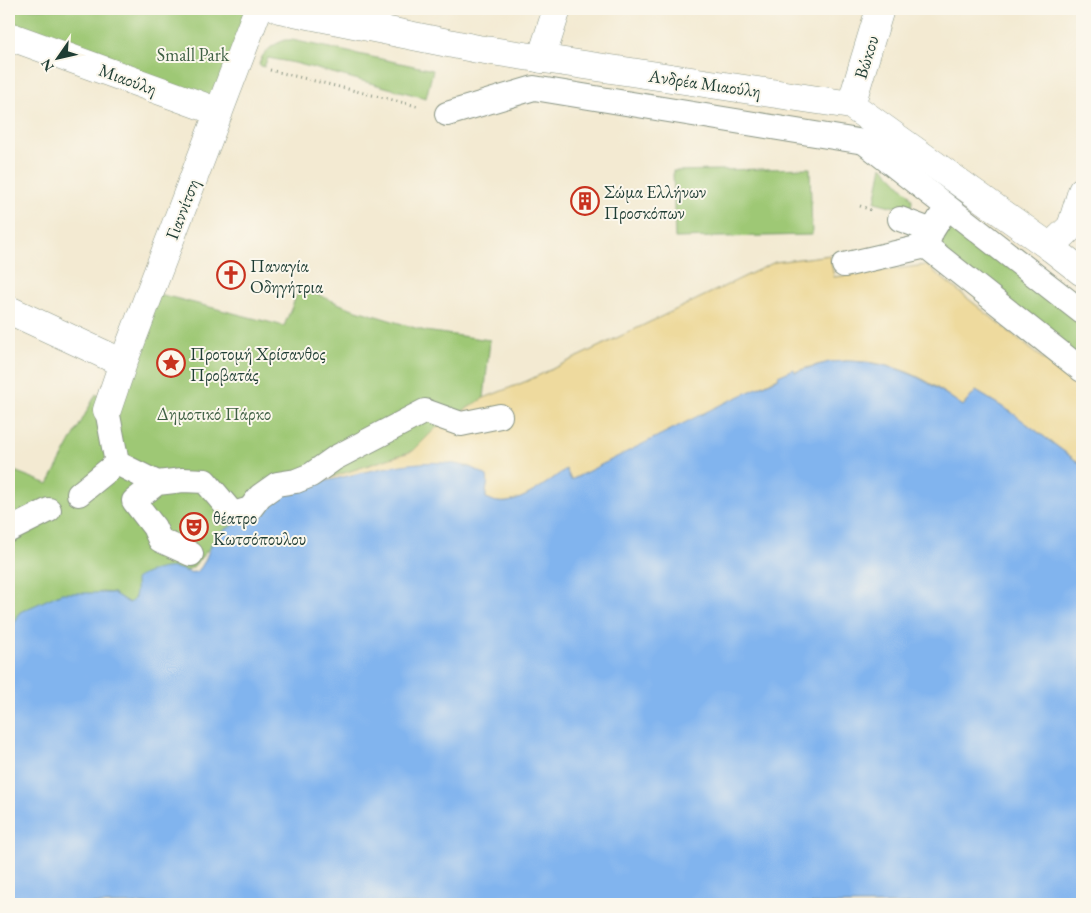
<svg xmlns="http://www.w3.org/2000/svg" width="1091" height="913" font-family="'EB Garamond',serif">
<style>
.green{fill:#9ec874;stroke:#5e8254}
.sand{fill:#eeda9e;stroke:#868c69}
.water{fill:#81b4ee;stroke:#507891}
.lines{fill:none;stroke-linecap:round;stroke-linejoin:round}
.pedestrian-casing{stroke:#899483;stroke-width:26}
.minor-casing{stroke:#899483;stroke-width:29}
.secondary-casing{stroke:#899483;stroke-width:29}
.path{stroke:#899483;stroke-width:3;stroke-dasharray:1 4;stroke-linecap:butt}
.pedestrian{stroke:#fff;stroke-width:24}
.minor{stroke:#fff;stroke-width:28}
.secondary{stroke:#fff;stroke-width:28}
.labels{text-anchor:middle;dominant-baseline:central;stroke-width:4;stroke-linejoin:round;paint-order:stroke}
.park-label{font-size:18px;fill:#3f6044;stroke:#fbf7ec}
.street-label{font-size:18px;fill:#1f3d34;stroke:#fbf7ec}
.poi-label{font-size:18px;fill:#1f3d34;stroke:#fbf7ec;text-anchor:start}
</style>
<rect width="100%" height="100%" fill="#fbf7ec"/>
<filter id="ink" filterUnits="userSpaceOnUse"><feTurbulence type="fractalNoise" baseFrequency=".02" numOctaves="2"/><feDisplacementMap in="SourceGraphic" scale="10" xChannelSelector="R" yChannelSelector="G"/><feConvolveMatrix kernelMatrix="1 2 1 2 8 2 1 2 1" color-interpolation-filters="sRGB"/></filter>
<filter id="wash" filterUnits="userSpaceOnUse"><feTurbulence type="fractalNoise" baseFrequency=".0096" numOctaves="4" result="noise"/><feDisplacementMap in="SourceGraphic" scale="20" xChannelSelector="R" yChannelSelector="G"/><feGaussianBlur stdDeviation="1.12" result="paint"/><feColorMatrix in="noise" values="0 0 0 0 0 0 0 0 0 0 0 0 0 0 0 0 0 1.4 0 .05"/><feComposite in="paint" operator="in"/></filter>
<g filter="url(#wash)">
<rect width="100%" height="100%" fill="#f3ead2"/>
<path class="green" d="M9,9H258L219,112L9,36Z
M285,40H292L433,70L426,98L295,63L268,58L264,67L259,65C262,52 272,45 285,40Z
M882,166L909,194L912,200L911,211L875,202Z
M810,168L812,235L675,238L673,171Z
M947,207L1082,312V370L926,246Z
M300,287L347,307L425,331L490,340L484,398L437,427L413,451L310,484L235,524L218,535L211,546L193,567L136,596L134,601L129,603L113,593L102,592L20,612L9,634V469L48,484L96,394L109,403L151,292L284,326Z"/>
<path class="sand" d="M830,255L834,277L926,265L1082,390V465L1011,412L976,391L963,406C951,398 940,389 928,382C888,359 838,354 795,372L794,370L571,480L566,470C548,481 519,506 497,502C494,502 490,499 486,498C485,489 489,484 487,476L468,466L310,484L413,451L437,427L484,398L527,381L775,262Z"/>
<path class="water" d="M847,361C898,363 922,377 963,406L976,391L1011,412L1082,465V904H9V634L20,612L62,593H113L129,603C138,599 136,588 136,579C144,573 164,566 175,568C184,569 189,575 198,571C208,561 208,545 218,535C223,530 231,527 237,523C248,515 268,496 280,492C298,486 317,483 335,479C377,469 449,449 487,476C489,484 485,490 486,498C490,499 494,502 498,502C519,506 549,481 566,469L571,480L718,406L775,380L779,378L778,376L794,369L795,372L829,362Z"/>
</g>
<g filter="url(#ink)">
<g class="lines">
<defs>
<path id="pedestrian" d="M447,114L534,88L864,142L1082,312
M900,219L932,231
M926,246L1082,370
M926,246L932,231L947,207
M844,265L926,246
M107,410L117,463L157,483L134,501L154,527L160,540L191,554
M157,483L183,480L205,481L233,514L250,509L260,496L277,484L296,481L311,475L335,458L425,411L461,424L500,416
M79,494L117,463
M9,530L49,510"/>
<path id="minor" d="M9,36L219,112
M541,59L557,9
M851,105L880,9
M1050,247L1071,227L1082,191
M9,310L123,363
M107,410L123,363L258,9"/>
<path id="secondary" d="M279,9L478,49L851,105L1050,247L1082,272"/>
</defs>
<use href="#pedestrian" class="pedestrian-casing"/>
<use href="#minor" class="minor-casing"/>
<use href="#secondary" class="secondary-casing"/>
<path class="path" d="M270,70L417,106
M860,206L871,210"/>
<use href="#pedestrian" class="pedestrian"/>
<use href="#minor" class="minor"/>
<use href="#secondary" class="secondary"/>
</g>
</g>
<defs>
<symbol id="building-ring" viewBox="-11 -11 22 22"><circle r="9.5" fill="#fbf7ec" stroke="#c8321e" stroke-width="1.5"/><path d="M-4-6H4V6H1V3H-1V6H-4ZM-2.5-4.3h1.7v1.8h-1.7ZM.8-4.3h1.7v1.8H.8ZM-2.5-1h1.7V.8h-1.7ZM.8-1h1.7V.8H.8Z" fill="#c8321e"/></symbol>
<symbol id="church-ring" viewBox="-11 -11 22 22"><circle r="9.5" fill="#fbf7ec" stroke="#c8321e" stroke-width="1.5"/><path d="M-1.2-6h2.4v3.5h3.3v2.4h-3.3V6h-2.4V-.1h-3.3v-2.4h3.3Z" fill="#c8321e"/></symbol>
<symbol id="sight-ring" viewBox="-11 -11 22 22"><circle r="9.5" fill="#fbf7ec" stroke="#c8321e" stroke-width="1.5"/><path d="M0-6L1.8-2.2L6-1.7L2.9 1.2L3.7 5.4L0 3.3L-3.7 5.4L-2.9 1.2L-6-1.7L-1.8-2.2Z" fill="#c8321e"/></symbol>
<symbol id="theatre-ring" viewBox="-11 -11 22 22"><circle r="9.5" fill="#fbf7ec" stroke="#c8321e" stroke-width="1.5"/><path d="M-5-5.5Q0-4 5-5.5V0Q5 5 0 6Q-5 5-5 0ZM-3.3-2.5H-1v1.5H-3.3ZM1-2.5H3.3v1.5H1ZM-2.8 1Q0 5.5 2.8 1Z" fill="#c8321e"/></symbol>
</defs>
<g fill-rule="evenodd">
<use href="#building-ring" x="569" y="185" width="32" height="32"/>
<use href="#church-ring" x="215" y="259" width="32" height="32"/>
<use href="#sight-ring" x="155" y="347" width="32" height="32"/>
<use href="#theatre-ring" x="178" y="511" width="32" height="32"/>
</g>
<g class="labels">
<g class="park-label">
<text x="193" y="54">Small Park</text>
<text x="214" y="413">Δημοτικό Πάρκο</text>
</g>
<g class="street-label">
<text transform="translate(866 57) rotate(-73)">Βώκου</text>
<text transform="translate(128 79) rotate(20)">Μιαούλη</text>
<text transform="translate(705 83) rotate(8)">Ανδρέα Μιαούλη</text>
<text transform="translate(182 209) rotate(-69)">Γιαννίτση</text>
</g>
<g class="poi-label">
<text x="604" y="191">Σώμα Ελλήνων<tspan x="604" dy="21">Προσκόπων</tspan></text>
<text x="250" y="265">Παναγία<tspan x="250" dy="21">Οδηγήτρια</tspan></text>
<text x="190" y="353">Προτομή Χρίσανθος<tspan x="190" dy="21">Προβατάς</tspan></text>
<text x="213" y="517">θέατρο<tspan x="213" dy="21">Κωτσόπουλου</tspan></text>
</g>
</g>
<rect width="1091" height="913" fill="none" stroke="#fbf7ec" stroke-width="30"/>
<g transform="translate(58 58) rotate(236)" stroke="#fbf7ec" stroke-width="4" paint-order="stroke">
<path d="M0-4L9 19L0 12L-9 19Z" fill="#1f3d34"/>
<text y="-8" font-size="14" font-weight="bold" text-anchor="middle" fill="#1f3d34">N</text>
</g>
</svg>
